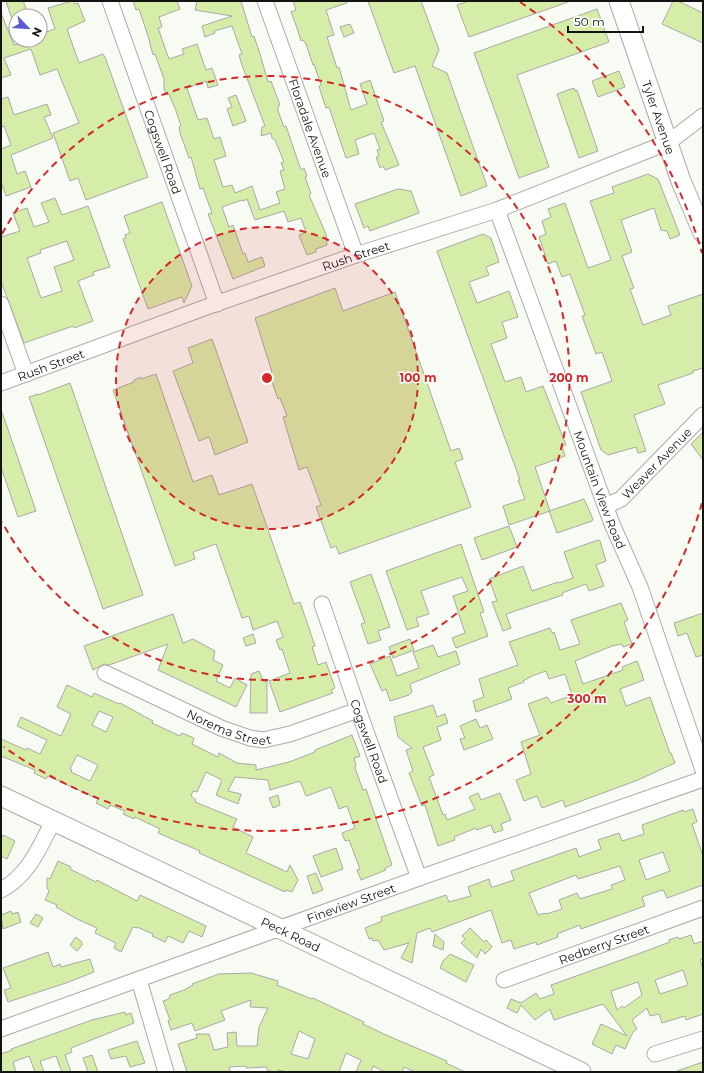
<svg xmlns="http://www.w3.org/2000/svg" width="704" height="1073" font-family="Montserrat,sans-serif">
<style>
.building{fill:#d5eda9;stroke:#a8aaa4;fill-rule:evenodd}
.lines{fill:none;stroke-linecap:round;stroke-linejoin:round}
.minor-casing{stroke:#abada8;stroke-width:17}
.major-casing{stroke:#abada8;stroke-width:21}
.minor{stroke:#fff;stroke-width:15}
.major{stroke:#fff;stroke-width:19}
.ring{fill:none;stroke:#d62828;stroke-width:2;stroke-dasharray:7 5}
.labels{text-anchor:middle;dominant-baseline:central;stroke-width:3;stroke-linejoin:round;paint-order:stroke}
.street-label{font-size:12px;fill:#131311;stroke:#fff}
.centre{fill:#d62828;stroke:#fff;stroke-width:2}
.ring-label{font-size:12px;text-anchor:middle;font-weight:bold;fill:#d62828;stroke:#fff;stroke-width:3;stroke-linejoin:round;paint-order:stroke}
</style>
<rect width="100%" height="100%" fill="#f8faf4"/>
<path class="building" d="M6,1H23L28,13L16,16L12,19Z
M72,1H74L75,4L78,3L85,21L67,29L79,63L103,54L105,57L148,177L86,200L78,178L70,181L53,133L79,123L57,69L40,75L31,49L4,58L11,75L1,78V13L14,45L29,40H40V34L55,29L48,8Z
M133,1H177L180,9L159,17L162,27L158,28L169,59L184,54L182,49L197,44L206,70L212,68L218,85L208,88L206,81L187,88L198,120L207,118L214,139L220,137L226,156L214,160L223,187L232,185L235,193L252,186L260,210L280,203L276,192L285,189L280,171L284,170L281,163L284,162L275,140L272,138L271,133L261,136L262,127L265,126L242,65L239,55L242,54L232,26L214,31L215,33L205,37L202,26L232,16L195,10L197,1H241L252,37L254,36L260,54L268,82L271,81L280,105L278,106V111L284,127L286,126L301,170L304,168L307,176L305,177L311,194L309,195L326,234L327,245L316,249V252L307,255L299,235L306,232L301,218L288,222L284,211L255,220L247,199L243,201L242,200L222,207L229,227L233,225L243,254L245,253L248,262L262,257L265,266L233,279L208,214L212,213L203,188L200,189L191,157L189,158L180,133L179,127L181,126L176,111L169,94L166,95L164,88V79L155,54L153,55L148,36L139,9L136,10Z
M293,1H347V3L326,10L334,35L327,37L337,68L339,67L351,110L367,104L360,84L370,80L384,121L381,122L399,165L385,170L383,166L380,168L376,157L379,156L377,150L380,149L374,133L355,140L359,154L346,158L329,107L326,108L321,93L319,86L321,85L314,64L313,65L306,44L303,40L301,41L297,28L291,12L296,10Z
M368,1H421L439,50L432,66L447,73L487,186L461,196L415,66L394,73Z
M469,1H567L568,2L469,37L457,5Z
M673,1H678L703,13V43L662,24Z
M597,9L609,42L517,75L549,167L519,178L474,53Z
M350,24L354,33L344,37L340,27Z
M619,71L625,87L598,97L592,81Z
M574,88L575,91L577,90L598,151L579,158L557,94Z
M236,95L246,121L233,126L227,109L232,107L228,98Z
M8,97L14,115L47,104L51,115L44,117L53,138L11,155L17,174L25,171L31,187L6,196L1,182V149L11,145L4,126L1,127V99Z
M648,174L658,179L680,235L670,239L667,231L661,230L654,208L621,220L632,252L622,256L634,288L630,289L643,325L671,315L668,306L703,294V368L693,371V373L658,385L665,404L634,415L646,451L638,453L636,447L608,455L601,450L581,392L612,381L602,352L596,354L582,316L585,315L570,274L562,277L556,261L548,264L539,237L546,234L542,221L551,217L548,209L565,203L588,268L611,260L590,201L614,193L612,187Z
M398,189L411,191L419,213L370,231L368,226L364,228L355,204Z
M55,198L62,215L88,206L110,267L93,272L94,275L78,281L93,321L74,328L73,326L24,343L1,281V237L20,231L13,213L27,208L34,227L49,222L41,203ZM67,241L74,260L54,267L62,291L41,298L27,258L41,253L40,250Z
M162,202L192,286L184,303L182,297L148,309L123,239L126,238L125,235L130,233L124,216Z
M483,234L491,238L499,262L486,267L489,275L469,282L477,303L509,291L518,317L502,322L507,338L491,344L505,382L521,377L526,392L543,386L566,445L562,446L565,456L535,467L550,511L509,525L503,506L525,499L518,480H520L437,251Z
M335,288L343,311L395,292L451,451L459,448L463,459L455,462L471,507L339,554L336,546L331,548L316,507L321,505L307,467L299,470L283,417L287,416L280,398L278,399L269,373L272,372L255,318Z
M212,339L248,442L215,455L209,437L199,441L173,371L193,363L188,348Z
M156,374L193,482L212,475L219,495L252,484L294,604L300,602L315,646L312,647L318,665L326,662L335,688L331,690L333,693L280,712L269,681L290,673L282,649L280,650L276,640L283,637L277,621L253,630L249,616L242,618L216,544L193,552L195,559L175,566L113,390L134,382V380L141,377V379Z
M70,383L143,595L103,609L29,397L38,394V395Z
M1,412H2L36,511L18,517L1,467Z
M703,432V460L691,444Z
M584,499L593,519L592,521L557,533L549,511Z
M509,526L517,547L482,560L474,538Z
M598,540L600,541L606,561L596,565L604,586L589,591L586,584L562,593L563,595L506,614L511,628L503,631L492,602L497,601L489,579L523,566L532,591L558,582L559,583L573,578L564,552Z
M461,544L484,612L480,613L488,636L456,648L452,638L465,633L453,596L468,591L462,577L421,591L429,614L416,618L419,626L407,630L386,571Z
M371,574L390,627L378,631L381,640L368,644L361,624L365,623L350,582Z
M621,603L628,620L624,622L632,644L623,647L622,644L612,646L575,661L583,684L623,670L622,667L637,661L643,676H642L644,680L620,689L626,706L650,697L670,753H671L675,763L638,780L565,807L563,800L542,808L537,796L524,801L516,780L531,774L521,742L540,735L528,704L547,697L551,703L572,695L565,674L549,679L546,671L532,676L523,681L524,682L508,688L512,699L476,712L473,701L484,697L479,679L518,665L509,642L550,628L552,633L554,632L560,650L580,644L571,620Z
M703,613V655L696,657L687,633L678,636L674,623Z
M173,614L183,643L193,639L215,651L213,660L223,665L216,681L230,688L235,678L247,685L236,707L158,670L168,644L109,665L104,664L93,670L84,646Z
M253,634L256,643L246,646L243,638Z
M410,639L414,650L393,658L389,647Z
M433,645L438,657L456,651L460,664L410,684L412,692L409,695L390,701L386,689L382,691L370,664L390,656L397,676L402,674L419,668L413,652Z
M259,671L264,682L267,681V713H250L251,674Z
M67,685L92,697L94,693L119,704L120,703L153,721L152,723L180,736L182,733L194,738L192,744L218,757L219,753L237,763L256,765V770L289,762L315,752V750L352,735L360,756L354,758L356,765L355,768L363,790L366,789L392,865L385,868L386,870L361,880L357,870L360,869L349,840L345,841L342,833L355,828L347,806L339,809L331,787L306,796L300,781L270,790L268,780L235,777L228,791L241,794L238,804L216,795L222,780L206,772L197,792L193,791L191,796L196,800L195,802L237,819L233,827L253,837L246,853L287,872L290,865L298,880L292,892L286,890L285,892L217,861L199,853L200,851L158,833L160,829L135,817L134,819L123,814L125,811L110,805L108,809L96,803L98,799L48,776L46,779L34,773L35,770L1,756V739L26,750L27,748L40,754L47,740L17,726L21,717L61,736L71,714L57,707ZM99,711L113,717L106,732L92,725ZM77,755L98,765L90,781L71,772L72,770L70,769Z
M433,705L437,717L445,714L448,723L437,727L441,740L423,747L434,775L429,777L443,815L445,814L447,820L475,809L469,797L478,793L481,800L500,793L511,820L501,824L503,830L494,833L491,825L477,830L476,828L454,837L455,840L438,846L425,805L422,806L409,773L413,771L406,750L412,748L398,737L394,717Z
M476,719L480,728L487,725L493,739L464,750L460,739L465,738L460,726Z
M278,795L280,805L273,808L269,798Z
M693,809L697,822L692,824L703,856V885L667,898L664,891L662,890L642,897L645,906L581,929L580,925L557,934L558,937L537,945L536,942L514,949L511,940L502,943L491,910L432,932L430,928L417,933L412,963L401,958L409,943L384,950L378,940L373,941L372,938L369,939L365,928L382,921L381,917L446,895L449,902L471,896L468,887L489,879L491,887H493L514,880L511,871L576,848L579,857L601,849L598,840L619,833L622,841L644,834L642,825L683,810L684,812ZM663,852L670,871L646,880L639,860ZM620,866L625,880L611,885L612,889L580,899L577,893L559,900L562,909L546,914L545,913L538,915L529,893L576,875L578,879Z
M3,835L15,841L7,859L1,856V839Z
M336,848L343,869L321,877L313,856Z
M58,861L71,867L70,869L96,882L97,880L137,901L140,895L206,926L202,937L189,931L183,943L168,936L165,942L152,936L153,934L137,927V928L133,927L121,952L114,948L116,943L95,933L97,928L77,919L56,907L57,905L45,900L49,891L47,888V878L50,879Z
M316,873L323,890L313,894L307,876Z
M11,911L12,914L18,912L21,922L3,929L1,915Z
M36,914L43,918L38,927L30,923Z
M470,928L484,942L486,940L492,947L485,954L481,949L477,958L461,943L465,939L462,936Z
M435,934L444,942L443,950L433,946Z
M691,935L694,944L703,941V959L700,960L703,969V1014L686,1020L685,1016L662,1023L659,1014L650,1016L647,1008L632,1020L637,1029L633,1032L625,1049L616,1045L612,1054L592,1044L601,1024L627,1036L603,1004L554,1020L550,1009L535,1020L521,1005L517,1013L507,1008L511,999L521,1003L536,993L540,999L554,994L551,985L635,955L670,942L669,940L678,937L679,939ZM683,970L688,985L660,994L655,980ZM638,982L642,995L624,1008L622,1006L617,1010L611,991Z
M76,937L82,942V945L77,951L70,945Z
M48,952L53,967L60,964L61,967L90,959L94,972L66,983L8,1002L4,990L11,988L3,968Z
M450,954L474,965L466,982L440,968L443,961Z
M251,973L278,981L277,985L312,999L313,998L364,1022L363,1024L386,1035L447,1061L446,1063L465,1072H415L404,1067L402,1072H385L373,1066L371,1072H356L361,1060L346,1053L339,1072H287L278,1070V1072H275L268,1071L266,1067L246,1068V1066L229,1067L230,1071L225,1072H187L178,1044L197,1038L196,1034H209L214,1050L228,1047L227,1033L236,1032L237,1046H257L259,1027L268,1008L250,1007L251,1000L221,1011L225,1020L195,1031L192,1023L171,1030L168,1021L170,1020L163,1001L169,999L170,995L184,990L193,985L192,984L219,974ZM299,1031L315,1039L308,1059L291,1054Z
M125,1012L126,1015L131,1013L134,1023L71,1048L72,1052L65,1055L71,1072H62L56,1056L40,1061L44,1072H35L29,1056L13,1062L16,1072H1V1054L12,1050L11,1049L92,1020Z
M137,1041L145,1063L130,1067L126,1056L111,1059L108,1050Z
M92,1055L98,1072H88L83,1058Z
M703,1062V1072H677V1071Z"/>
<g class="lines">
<defs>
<g id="minor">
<path id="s1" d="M110,1L217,304"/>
<path id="s2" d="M265,1L356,255"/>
<path id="s3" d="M497,210L612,524L640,587L703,770"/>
<path d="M1,304L26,374"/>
<path id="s4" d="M1,383L212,305L356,255L497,210L669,142L703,116"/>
<path id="s5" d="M606,506L621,499L703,415"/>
<path id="s6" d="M322,604L360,715L419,878"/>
<path id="s7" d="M105,673L221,728L250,738L263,740L290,734L358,710"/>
<path d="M1,890C28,876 40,847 53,821"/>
<path d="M139,980L166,1072"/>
<path id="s8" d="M504,980L703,908"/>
<path id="s9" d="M1,1029L419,878L703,779"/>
<path d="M655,1054L703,1039"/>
</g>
<g id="major">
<path id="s10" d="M619,1L681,181L703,233"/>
<path id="s11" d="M1,796L581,1072"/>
</g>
</defs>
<use href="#minor" class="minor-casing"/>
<use href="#major" class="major-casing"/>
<use href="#minor" class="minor"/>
<use href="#major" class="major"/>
</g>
<circle cx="267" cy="378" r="151" fill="#d62828" fill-opacity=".12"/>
<g class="ring">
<circle cx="267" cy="378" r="151"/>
<path d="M2 234A302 302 0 1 1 2 522"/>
<path d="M702 503A453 453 0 0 1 4 747M520 2A453 453 0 0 1 702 253"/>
</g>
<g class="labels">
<g class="street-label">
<text stroke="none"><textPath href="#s10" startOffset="123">Tyler Avenue</textPath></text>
<text stroke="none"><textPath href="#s2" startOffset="135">Floradale Avenue</textPath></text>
<text stroke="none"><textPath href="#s1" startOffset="160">Cogswell Road</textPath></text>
<text stroke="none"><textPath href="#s4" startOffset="377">Rush Street</textPath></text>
<text stroke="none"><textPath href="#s4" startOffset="53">Rush Street</textPath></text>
<text stroke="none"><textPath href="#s5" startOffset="67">Weaver Avenue</textPath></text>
<text stroke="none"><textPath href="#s3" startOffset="298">Mountain View Road</textPath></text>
<text stroke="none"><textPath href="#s7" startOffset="136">Norema Street</textPath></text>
<text stroke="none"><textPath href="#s6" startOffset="145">Cogswell Road</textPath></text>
<text stroke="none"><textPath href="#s9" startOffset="372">Fineview Street</textPath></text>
<text stroke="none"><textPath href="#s11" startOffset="321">Peck Road</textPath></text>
<text stroke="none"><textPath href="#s8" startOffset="106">Redberry Street</textPath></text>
</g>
</g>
<circle cx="267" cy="378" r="6" class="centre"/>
<g class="ring-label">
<text x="418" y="382">100 m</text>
<text x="569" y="382">200 m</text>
<text x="587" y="703">300 m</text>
</g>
<rect width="704" height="1073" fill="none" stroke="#131311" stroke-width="4"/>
<g transform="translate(28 28) rotate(115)"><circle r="19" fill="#ffffff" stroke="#a1a1a0"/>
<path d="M0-3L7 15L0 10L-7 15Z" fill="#5a5bd2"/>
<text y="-6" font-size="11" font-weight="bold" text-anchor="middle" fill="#131311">N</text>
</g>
<path d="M568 26v6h75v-6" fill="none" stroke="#131311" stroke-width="2"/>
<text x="574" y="26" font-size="12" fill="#131311" stroke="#ffffff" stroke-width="3" paint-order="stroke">50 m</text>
</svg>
